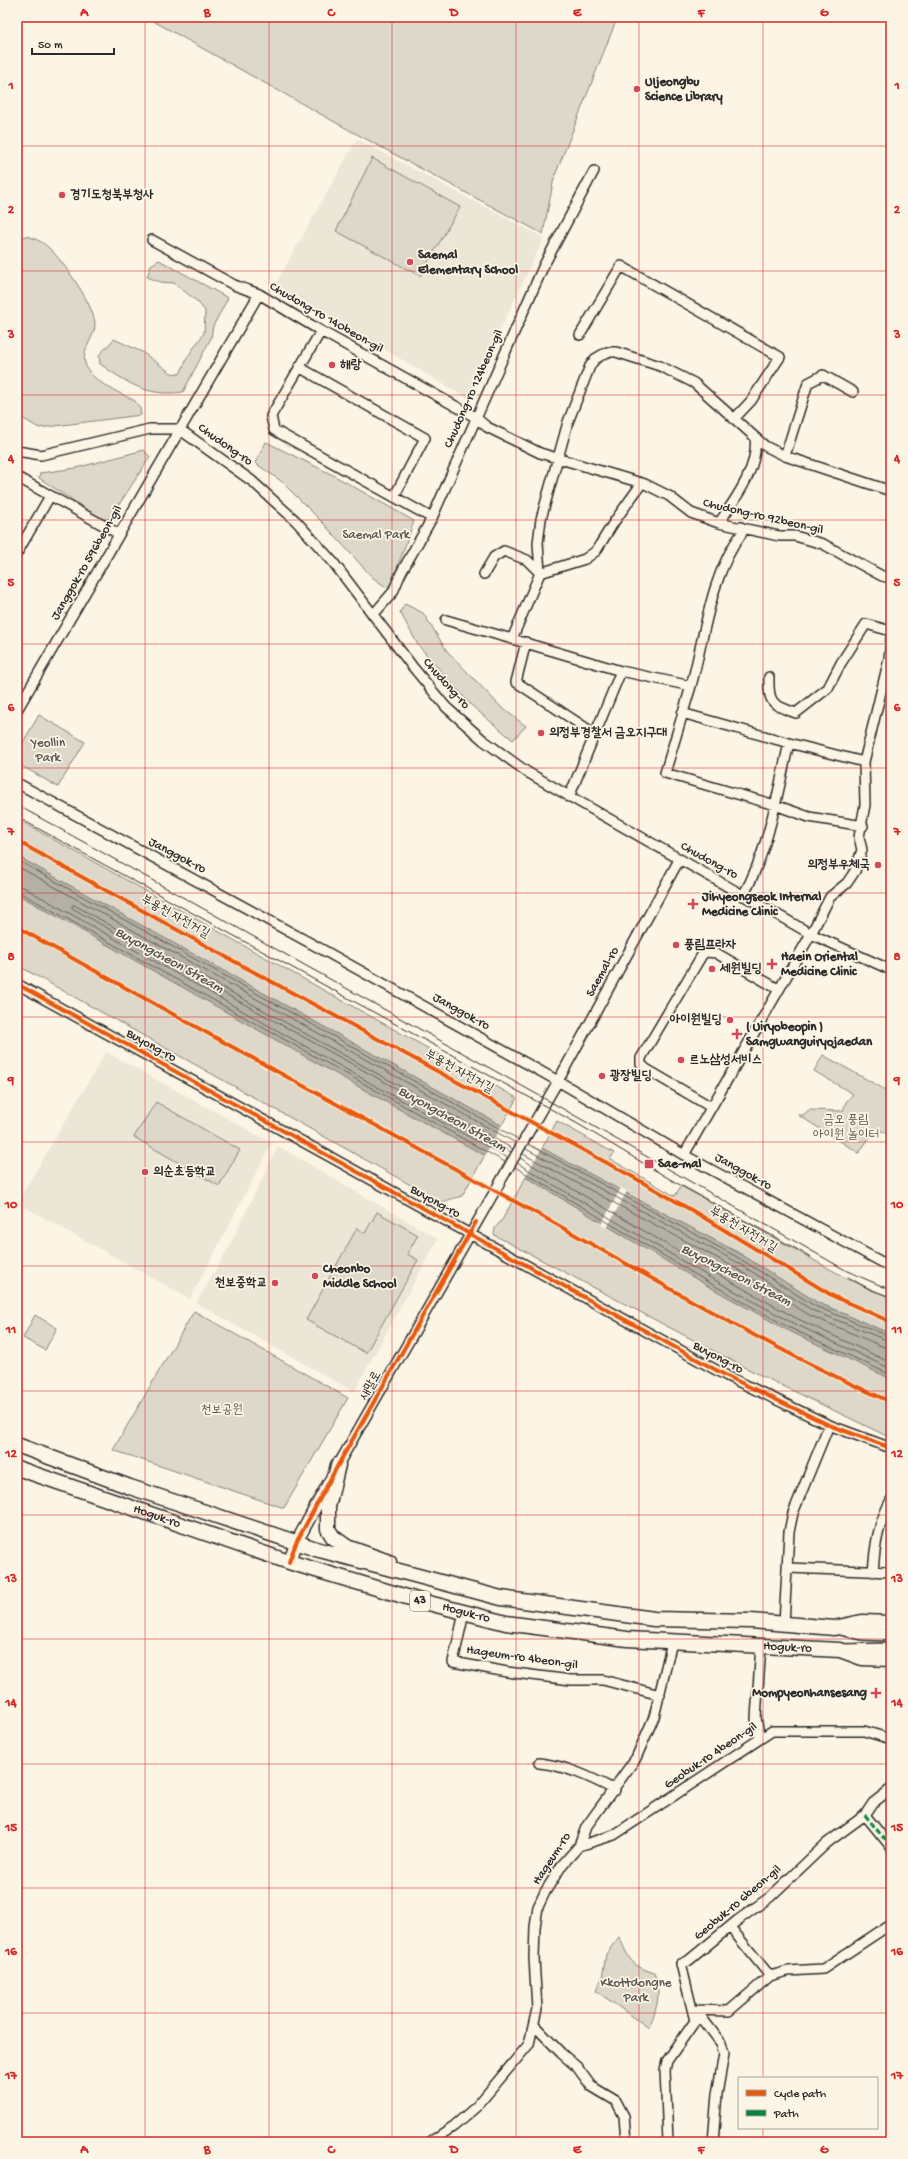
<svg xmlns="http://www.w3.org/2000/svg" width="908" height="2159" font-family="'Gochi Hand','Poor Story',sans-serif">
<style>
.built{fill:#ece6d7}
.green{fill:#ded8ca;stroke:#84827a}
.water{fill:#b4b0a5;stroke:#7d7b74}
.pier{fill:#fcf5e5}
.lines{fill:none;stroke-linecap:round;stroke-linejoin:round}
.shore{stroke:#62605c;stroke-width:1}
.minor-casing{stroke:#2b2b2b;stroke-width:12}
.tertiary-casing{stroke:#2b2b2b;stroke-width:14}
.primary-casing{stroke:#2b2b2b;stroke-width:17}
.minor{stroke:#fcf5e5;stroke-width:9}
.tertiary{stroke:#fcf5e5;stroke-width:11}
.primary{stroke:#fcf5e5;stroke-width:14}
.tram{stroke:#2b2b2b;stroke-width:1}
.quiet{stroke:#00873e;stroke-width:3;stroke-dasharray:6 3;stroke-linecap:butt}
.cycleway-casing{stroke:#fcf5e5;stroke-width:6}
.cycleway{stroke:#e8590c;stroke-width:4}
.grid{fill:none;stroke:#d62828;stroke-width:1;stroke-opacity:0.55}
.poi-dot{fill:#d1495b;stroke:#fcf5e5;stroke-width:1.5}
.labels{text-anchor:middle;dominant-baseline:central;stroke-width:3.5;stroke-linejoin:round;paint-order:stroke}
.shield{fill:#fcf5e5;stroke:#6a6863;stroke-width:1}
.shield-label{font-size:12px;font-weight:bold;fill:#2b2b2b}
.poi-label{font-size:13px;font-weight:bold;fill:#2b2b2b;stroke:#fcf5e5;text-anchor:start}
.street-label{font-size:13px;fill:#2b2b2b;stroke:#fcf5e5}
.park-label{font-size:13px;fill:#585653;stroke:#fcf5e5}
.water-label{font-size:14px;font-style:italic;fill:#545350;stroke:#fcf5e5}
.neatline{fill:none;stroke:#d62828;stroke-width:1.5}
.grid-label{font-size:13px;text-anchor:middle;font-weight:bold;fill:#d62828}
</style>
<rect width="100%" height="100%" fill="#fcf5e5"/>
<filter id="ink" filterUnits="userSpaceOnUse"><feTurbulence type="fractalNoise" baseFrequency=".025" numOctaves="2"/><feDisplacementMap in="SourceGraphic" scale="8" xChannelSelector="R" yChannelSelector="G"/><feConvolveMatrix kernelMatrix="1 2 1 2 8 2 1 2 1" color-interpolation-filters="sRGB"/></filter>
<g filter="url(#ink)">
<path class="built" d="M357,139L544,238L467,398L275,285Z
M106,1052L272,1143L190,1299L17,1203Z
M278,1146L438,1239L354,1392L196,1303L228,1249Z"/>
<path class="green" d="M146,17H616V21L554,178L543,234L351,131Z
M372,158L460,207L420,276L336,231Z
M24,236C35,237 46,244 53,252C66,266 93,304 95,323C96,337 81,348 85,363C90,382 119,392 135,401L140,408L141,415L39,428L17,415V241Z
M159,260L228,298L213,326L211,338L183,392C146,397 128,383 100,364L99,355L114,339L142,352L171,373L180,374L187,358L204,333L205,311L198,302L174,283L160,282L147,277L151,265Z
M266,442L333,475L414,521L392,582L387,588L372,577L323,523L281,481L255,463Z
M144,450L150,457L109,520L101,519L39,478L40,473L76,468Z
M405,604L423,613L447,651L502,708L526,726L513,740L472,706L448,679L418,645L400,612Z
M39,715L85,742L58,787L22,766L17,752Z
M17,819L517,1098L462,1196L441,1202L17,965Z
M823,1055L891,1093V1136L876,1128L859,1153L798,1115H803L809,1110L843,1111L846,1102L853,1094L814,1071Z
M156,1102L240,1150L219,1186L134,1137Z
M557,1121L614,1153L610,1159L675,1196L681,1186L846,1278L891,1298V1438L754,1372L494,1235L495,1228L502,1220Z
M377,1212L418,1235L407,1254L418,1260L366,1353L306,1320L357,1228L365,1233Z
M194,1311L348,1398L284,1508L113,1450Z
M35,1315L57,1328L45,1350L23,1338Z
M619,1937C630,1959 628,1964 654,1973C662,1995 657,2007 649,2028L596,1991L602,1978L606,1954Z"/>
<path class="water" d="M17,856L562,1159L739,1253L817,1302L891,1334V1379L787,1330L706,1285L534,1182L384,1101L17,894Z"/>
<path class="pier" d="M503,1123L543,1146L524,1179L484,1157Z
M621,1188L627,1191L607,1228L601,1225Z"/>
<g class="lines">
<path class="shore" d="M17,860L518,1139
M17,866L516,1143
M17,886L23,887L388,1093L508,1158
M17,891L505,1162
M528,1144L737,1257L815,1306L891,1337
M526,1149L735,1261L812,1310L891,1342
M511,1152L132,942L72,908V905H74L513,1149
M523,1154L732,1266L809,1315L884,1347L891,1348
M520,1158L714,1272L794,1317L891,1363
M517,1163L711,1278L791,1322L891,1369
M515,1167L708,1282L788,1327L891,1375"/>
<defs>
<path id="minor" d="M152,240L234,285L259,294L321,331L475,417L487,427L540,453L645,484L669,496L691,513L719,523L779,536H795L823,544L882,576L891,578
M321,331L271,416L274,430L432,518
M580,335L621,266L780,357L751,401L734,419
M299,367L425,438L394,497
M17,451L41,455L150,429H179L252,481L296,521L333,562L412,666L446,707L483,740L527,772L811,934L891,970
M785,456L808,383L823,375L853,392
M17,477L119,534
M719,523C736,498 759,468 755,437
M17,553L50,496
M484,574L494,557L504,551L527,560L540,573L585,559L596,551L614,522L642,483
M373,615L393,592L401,573L432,518L544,265L594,171
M446,620L512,639
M526,642L516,682L595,734
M621,671L691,686C705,635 710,576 742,533L741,527
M769,677C768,703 772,705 796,713L828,688L841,663L866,624L891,631
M691,686L665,773L775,805L809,817L863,826
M17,710L259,294
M682,713L789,743L864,762
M17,783L323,950L558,1081L684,1155L891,1267
M569,797L621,671L512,639L540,573L538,543L541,519L568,422L590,366L595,359L607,352H616L660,366L694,383L765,446L785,456L891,491
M743,896C769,849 777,795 789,743
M17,984L727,1376L829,1425L891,1448
M711,1107L646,1069L641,1064V1058L702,955L706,952L716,953L778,989
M684,1155L811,934L830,897L847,883L855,871L862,850L859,837L865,805L864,762L889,659L891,639
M338,1465L558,1081L679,860
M788,1568L891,1572
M873,1572C875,1545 878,1524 891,1500
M464,1613L453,1662L507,1672L571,1680H603L660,1695
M784,1624L789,1532L793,1513L829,1425
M760,1738L756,1718L761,1645
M539,1763C567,1766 590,1777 615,1790
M865,1815L891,1847
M579,1846L614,1835L772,1731H864L891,1739
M730,1927L770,1976
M693,2010L729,2011L770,1976L788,1971L823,1969L891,1924
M695,2021L681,1964L688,1961L738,1920L770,1897L827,1843L865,1815L873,1803L891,1789
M534,2025L561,2053L577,2067L591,2086L616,2101L624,2116L626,2142
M430,2142L454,2126L477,2106L529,2044L537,2009L534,1958L535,1927L538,1907L545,1892L562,1865L579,1846L586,1827L636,1758L654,1717L672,1642
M668,2142L665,2070L667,2061L695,2021L702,2018L721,2043L724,2054L717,2094L713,2142"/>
<path id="tertiary" d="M289,1562L296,1543L332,1477
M836,1628L862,1634L891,1635
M842,1650L891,1649"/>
<g id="primary">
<path d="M17,1445L130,1487L316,1549L501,1598L654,1619L751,1621L834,1628L862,1622L891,1623"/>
<path d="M338,1465L328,1507V1529L333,1537L347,1547L389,1562"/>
<path id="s1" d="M17,1468L289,1562L417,1600L506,1623L627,1639L840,1650L862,1658L891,1659"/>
</g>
</defs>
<use href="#minor" class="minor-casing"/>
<use href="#tertiary" class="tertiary-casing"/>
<use href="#primary" class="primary-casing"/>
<use href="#minor" class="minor"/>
<use href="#tertiary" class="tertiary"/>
<use href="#primary" class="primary"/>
<path class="tram" d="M17,805L558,1106L847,1271L891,1290
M17,817L578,1124L673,1181L811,1257
M848,1277L869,1289L891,1297"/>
<path class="quiet" d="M865,1815L891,1847"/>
<defs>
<path id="cycleway" d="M17,841L228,958L633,1177L693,1211L833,1296L891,1322
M17,927C190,1025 364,1119 538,1214C655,1279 769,1349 891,1402
M17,984L727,1376L829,1425L891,1448
M289,1562L296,1543L338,1465L476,1222"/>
</defs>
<use href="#cycleway" class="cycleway-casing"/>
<use href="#cycleway" class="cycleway"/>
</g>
</g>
<path class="grid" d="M145,17V2142M269,17V2142M392,17V2142M516,17V2142M639,17V2142M763,17V2078M17,146H891M17,271H891M17,395H891M17,520H891M17,644H891M17,768H891M17,893H891M17,1017H891M17,1142H891M17,1266H891M17,1391H891M17,1515H891M17,1639H891M17,1764H891M17,1888H891M17,2013H891M763,2128V2142"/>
<g class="poi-dot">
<circle cx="637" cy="89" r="4"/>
<circle cx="62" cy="195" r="4"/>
<circle cx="410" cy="262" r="4"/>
<circle cx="332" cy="365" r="4"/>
<circle cx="541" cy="733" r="4"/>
<circle cx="878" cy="865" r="4"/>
<path d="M691 898h4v4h4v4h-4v4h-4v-4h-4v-4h4z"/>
<circle cx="676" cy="945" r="4"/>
<path d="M770 958h4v4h4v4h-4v4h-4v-4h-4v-4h4z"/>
<circle cx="712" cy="969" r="4"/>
<circle cx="730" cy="1020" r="4"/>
<path d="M735 1028h4v4h4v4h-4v4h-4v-4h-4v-4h4z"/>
<circle cx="681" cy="1060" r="4"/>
<circle cx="602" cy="1076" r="4"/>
<rect x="644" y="1159" width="10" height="10" rx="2"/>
<circle cx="145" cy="1172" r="4"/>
<circle cx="315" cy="1276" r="4"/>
<circle cx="275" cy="1283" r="4"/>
<path d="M874 1687h4v4h4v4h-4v4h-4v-4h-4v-4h4z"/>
</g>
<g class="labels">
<rect class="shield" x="410" y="1591" width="20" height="20" rx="3"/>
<g class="shield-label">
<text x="420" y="1601">43</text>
</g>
<g class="poi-label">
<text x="645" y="82">UIjeongbu<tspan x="645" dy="15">Science Library</tspan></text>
<text x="70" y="195">경기도청북부청사</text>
<text x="418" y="255">Saemal<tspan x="418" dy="15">Elementary School</tspan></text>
<text x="340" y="365">해랑</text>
<text x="549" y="733">의정부경찰서 금오지구대</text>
<text x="870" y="865" text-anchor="end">의정부우체국</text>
<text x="702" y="897">Jihyeongseok Internal<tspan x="702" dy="15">Medicine Clinic</tspan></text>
<text x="684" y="945">풍림프라자</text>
<text x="781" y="957">Haein Oriental<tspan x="781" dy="15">Medicine Clinic</tspan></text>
<text x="720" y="969">세원빌딩</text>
<text x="722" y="1020" text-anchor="end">아이원빌딩</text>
<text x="746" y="1027">( Uiryobeopin )<tspan x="746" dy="15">Samgwanguiryojaedan</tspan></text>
<text x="689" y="1060">르노삼성서비스</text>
<text x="610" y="1076">광장빌딩</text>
<text x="658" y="1164">Sae-mal</text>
<text x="153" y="1172">의순초등학교</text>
<text x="323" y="1269">Cheonbo<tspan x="323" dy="15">Middle School</tspan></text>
<text x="267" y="1283" text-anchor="end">천보중학교</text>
<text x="867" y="1693" text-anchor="end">Mompyeonhansesang</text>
</g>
<g class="street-label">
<text transform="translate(326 318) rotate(30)">Chudong-ro 140beon-gil</text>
<text transform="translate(474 389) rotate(-66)">Chudong-ro 124beon-gil</text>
<text transform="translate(225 445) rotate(35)">Chudong-ro</text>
<text transform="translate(763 517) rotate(13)">Chudong-ro 92beon-gil</text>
<text transform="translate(87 563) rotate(-60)">Janggok-ro 596beon-gil</text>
<text transform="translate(446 684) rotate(48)">Chudong-ro</text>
<text transform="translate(177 856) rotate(28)">Janggok-ro</text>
<text transform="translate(709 861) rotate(29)">Chudong-ro</text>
<text transform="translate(175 917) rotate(29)">부용천 자전거길</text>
<text transform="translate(603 972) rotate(-61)">Saemal-ro</text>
<text transform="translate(461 1012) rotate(29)">Janggok-ro</text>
<text transform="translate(151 1046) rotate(29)">Buyong-ro</text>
<text transform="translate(459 1072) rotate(29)">부용천 자전거길</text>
<text transform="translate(743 1172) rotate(29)">Janggok-ro</text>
<text transform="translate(435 1202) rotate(29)">Buyong-ro</text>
<text transform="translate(743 1230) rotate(31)">부용천 자전거길</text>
<text transform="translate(718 1358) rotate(28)">Buyong-ro</text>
<text transform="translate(371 1386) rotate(-61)">새말로</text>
<text stroke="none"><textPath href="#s1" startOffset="148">Hoguk-ro</textPath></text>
<text stroke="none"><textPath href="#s1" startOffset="472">Hoguk-ro</textPath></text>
<text stroke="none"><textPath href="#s1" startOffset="796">Hoguk-ro</textPath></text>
<text transform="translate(522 1658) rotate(8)">Hageum-ro 4beon-gil</text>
<text transform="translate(711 1756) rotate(-34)">Geobuk-ro 4beon-gil</text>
<text transform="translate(552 1859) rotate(-57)">Hageum-ro</text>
<text transform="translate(738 1903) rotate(-40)">Geobuk-ro 6beon-gil</text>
</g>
<g class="park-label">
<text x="376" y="535">Saemal Park</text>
<text x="48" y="743">Yeollin<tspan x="48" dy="15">Park</tspan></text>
<text x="846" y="1120">금오 풍림<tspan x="846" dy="15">아이원 놀이터</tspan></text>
<text x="222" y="1410">천보공원</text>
<text x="636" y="1983">Kkottdongne<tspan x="636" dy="15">Park</tspan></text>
</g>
<g class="water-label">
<text transform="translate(169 961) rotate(29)">Buyongcheon Stream</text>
<text transform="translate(452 1120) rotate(29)">Buyongcheon Stream</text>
<text transform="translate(736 1276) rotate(27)">Buyongcheon Stream</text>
</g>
</g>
<rect width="908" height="2159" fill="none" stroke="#fcf5e5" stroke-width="44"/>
<rect x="738" y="2077" width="140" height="52" fill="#fcf5e5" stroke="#a8a49b"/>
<rect x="746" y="2090" width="20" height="6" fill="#e8590c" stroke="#a8a49b"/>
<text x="774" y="2097" font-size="12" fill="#2b2b2b">Cycle path</text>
<rect x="746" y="2110" width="20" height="6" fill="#00873e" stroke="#a8a49b"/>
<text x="774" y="2117" font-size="12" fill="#2b2b2b">Path</text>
<path d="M32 48v6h82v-6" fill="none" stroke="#2b2b2b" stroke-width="2"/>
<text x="38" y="48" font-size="12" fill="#2b2b2b" stroke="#fcf5e5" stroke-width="3" paint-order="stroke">50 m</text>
<rect x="22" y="22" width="864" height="2115" class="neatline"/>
<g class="grid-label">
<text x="84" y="16">A</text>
<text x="207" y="16">B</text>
<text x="331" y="16">C</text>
<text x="454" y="16">D</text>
<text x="577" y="16">E</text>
<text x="701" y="16">F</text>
<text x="824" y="16">G</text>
<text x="11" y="89">1</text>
<text x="897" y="89">1</text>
<text x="11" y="213">2</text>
<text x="897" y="213">2</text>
<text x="11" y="338">3</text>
<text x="897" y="338">3</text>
<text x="11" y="462">4</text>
<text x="897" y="462">4</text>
<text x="11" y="586">5</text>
<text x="897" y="586">5</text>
<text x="11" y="711">6</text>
<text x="897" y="711">6</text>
<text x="11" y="835">7</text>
<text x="897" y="835">7</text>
<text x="11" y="960">8</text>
<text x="897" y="960">8</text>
<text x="11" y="1084">9</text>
<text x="897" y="1084">9</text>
<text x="11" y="1208">10</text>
<text x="897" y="1208">10</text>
<text x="11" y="1333">11</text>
<text x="897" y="1333">11</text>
<text x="11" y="1457">12</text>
<text x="897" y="1457">12</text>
<text x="11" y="1582">13</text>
<text x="897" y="1582">13</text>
<text x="11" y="1706">14</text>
<text x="897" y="1706">14</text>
<text x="11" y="1831">15</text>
<text x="897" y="1831">15</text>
<text x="11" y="1955">16</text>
<text x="897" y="1955">16</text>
<text x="11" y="2079">17</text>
<text x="897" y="2079">17</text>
<text x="84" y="2153">A</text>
<text x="207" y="2153">B</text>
<text x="331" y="2153">C</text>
<text x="454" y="2153">D</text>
<text x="577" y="2153">E</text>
<text x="701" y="2153">F</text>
<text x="824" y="2153">G</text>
</g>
</svg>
